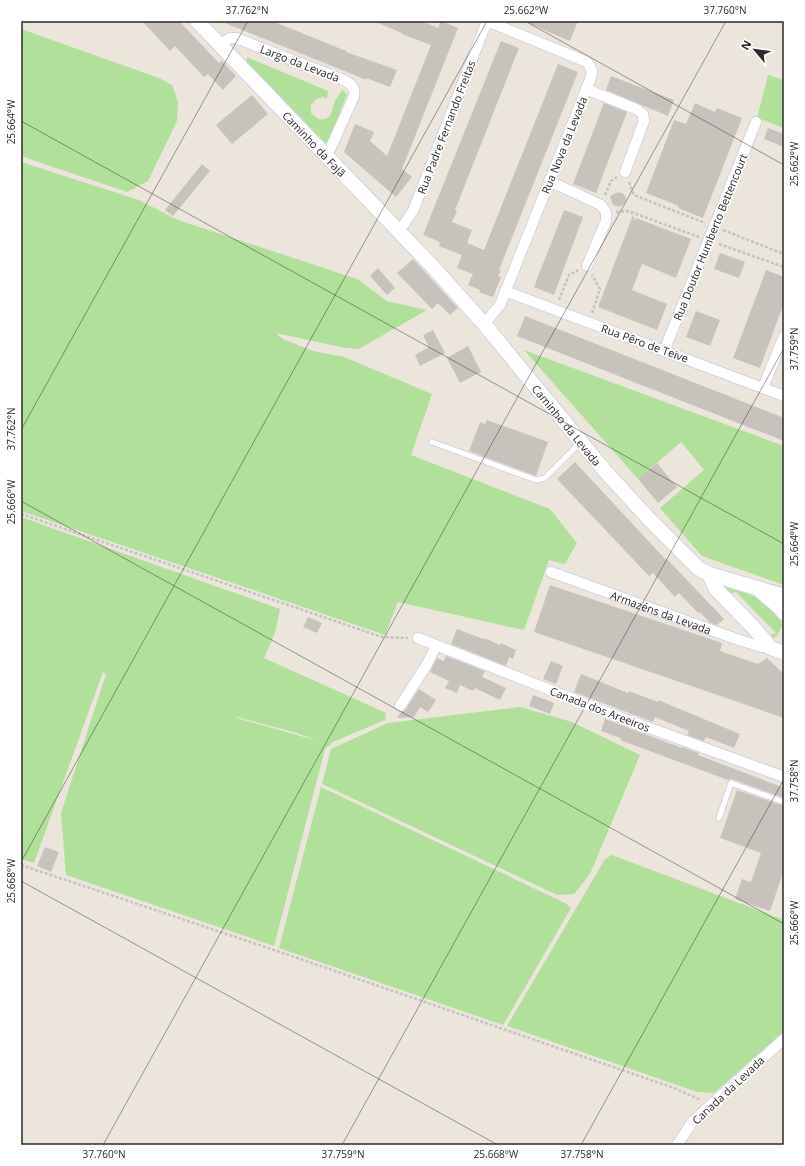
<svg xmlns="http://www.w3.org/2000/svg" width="805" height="1166" font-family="'Open Sans',sans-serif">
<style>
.green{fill:#b1e09b;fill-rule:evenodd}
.building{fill:#c7c2bc}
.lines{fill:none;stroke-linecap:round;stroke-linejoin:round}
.lane-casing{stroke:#d2d4e2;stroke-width:7}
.street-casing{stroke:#d2d4e2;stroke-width:12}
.secondary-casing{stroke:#d2d4e2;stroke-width:16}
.path{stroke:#c3c3c3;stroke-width:2.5;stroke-dasharray:3 2;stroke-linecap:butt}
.lane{stroke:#fff;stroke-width:5}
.street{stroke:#fff;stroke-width:10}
.secondary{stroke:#fff;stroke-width:14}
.ticks{fill:none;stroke:#2a2a2a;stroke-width:1;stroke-opacity:0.45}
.labels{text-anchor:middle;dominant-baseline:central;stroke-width:3.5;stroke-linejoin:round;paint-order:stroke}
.street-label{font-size:11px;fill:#2a2a2a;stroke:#fff}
.neatline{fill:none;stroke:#2a2a2a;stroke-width:1.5}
.ticks-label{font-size:10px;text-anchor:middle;fill:#2a2a2a}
</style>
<rect width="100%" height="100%" fill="#ece5dc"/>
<path class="green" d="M21,29L159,78L172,85L178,102L177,121L148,181L127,192L21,156Z
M247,57L328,91L327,99L324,97L316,99L311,105V113L318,119C328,121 331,116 333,107C334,101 339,95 342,90L347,94L328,144L325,143L247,62Z
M768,75L784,80V128L757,118Z
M21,162L139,200L178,220L357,279L387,301L427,310L359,349L345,348L276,333L283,339L313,351L344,357L432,394L411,455L550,509L577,543L565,564L549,560L524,630L398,602L385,635L21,511Z
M524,350L784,446V585L702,556L660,508L704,470L681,442L638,479Z
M21,517L280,609L275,633L264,658L386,713L385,720L333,742L325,749L274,946L66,875L61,813L106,674L103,672L34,863L21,859ZM237,717L297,733L318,741L237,718Z
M719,586C734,589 771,599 779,613C781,617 781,622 782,626L777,636L771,639L767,636L776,633L736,592L726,595Z
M520,707L572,722L640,755L590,874L574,894L557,895L322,784L331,749L388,723Z
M321,787L565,903L571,908L503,1025L279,948Z
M612,855L784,920V1031L714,1093L697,1092L507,1026L605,859Z"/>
<path class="building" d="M142,21H179L219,63L222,61L236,76L223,90L208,74L204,77L175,46L170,51Z
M220,21H272L346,51V52L397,70L390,87L366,78V80L357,76Z
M373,21H421L438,28L441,21L458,28L402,169L412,177L396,197L344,152L355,124L374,132L370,141L387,156L431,45L402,34V33Z
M523,21H578L570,41Z
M501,41L519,48L455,210L457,211L452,222L472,230L467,243L484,250L558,64L578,72L499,270H501L498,276L501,277L493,297L479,292L480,290L468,285L473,274L457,268L462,255L439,246L440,242L423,235Z
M611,76L674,100L668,116L606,90Z
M252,95L268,114L232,144L216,125Z
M604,103L627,112L596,193L573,184Z
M695,103L715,112L717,108L742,118L703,218L678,208L679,206L646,193L674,120L686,124Z
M768,128L784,134V147L764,139Z
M202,164L210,171L173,216L165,210Z
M618,192L624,194L626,199L624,204L619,207L613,205L610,196Z
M564,210L583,217L554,295L534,287Z
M633,215L635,221L636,218L691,239L676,278L642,264L632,290L667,304L657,330L598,307Z
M720,253L745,262L739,278L714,269Z
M413,259L458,308L450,315L438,303L432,309L397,273Z
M378,268L395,288L387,295L370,276Z
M766,270L784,277V303L760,368L733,358Z
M696,311L720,320L710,346L686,337Z
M525,316L784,418V441L517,336Z
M433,330L445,353L420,366L415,355L429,347L423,335Z
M468,346L481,372L460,383L447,358Z
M487,420L548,442L536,476L469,451L480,422L485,424Z
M575,462L666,560L667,559L724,619L717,625L710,623L700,612L698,613L679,593L675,597L653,573L649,576L557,479Z
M657,463L677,487L658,503L638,479Z
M550,585L722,643L720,651L758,664L767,658L784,674V718L534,632Z
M308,617L322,623L317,633L303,627Z
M457,629L483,639L484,638L500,645L501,643L516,650L513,659L509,657L506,666L451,644Z
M446,656L485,671L482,677L506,688L500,700L475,688L473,691L460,685L457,693L445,688L449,681L430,672L437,658L444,661Z
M551,661L563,666L556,684L543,679Z
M581,674L628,693L629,691L658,702V700L740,734L734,748L706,737L704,741L687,735L689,731L655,717L653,722L574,692Z
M419,689L436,700L428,712L420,707L414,717L397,718L401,712L405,710Z
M533,695L554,703L550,714L529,706Z
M605,719L682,748V747L699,753L698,755L784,788V798L732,779L728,780L620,740L621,738L601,731Z
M737,790L784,806V870L770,911L735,899L742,879L751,882L761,853L720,838Z
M45,847L59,852L51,872L37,866Z"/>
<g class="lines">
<defs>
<path id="lane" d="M432,442L536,480L545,478L580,443
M719,818L731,783L784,802"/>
<g id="street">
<path d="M220,45L230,38H236L346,81C352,85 355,88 354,96L327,156"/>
<path d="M586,89L636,109L643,114L644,121L625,172"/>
<path d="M549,181L601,205L606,212V221L587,266"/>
<path d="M399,231L413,211L487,21"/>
<path d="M505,291L784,396"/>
<path d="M484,324L500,305L591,77L592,70L587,62L487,21"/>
<path d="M664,351L756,122"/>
<path d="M763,388L784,336"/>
<path id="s1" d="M551,572L739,640L762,647L771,648"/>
<path d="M418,638L614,715L784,777"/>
<path d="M400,706L426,666L436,646"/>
<path d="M677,1145L693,1121L784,1039"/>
</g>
<g id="secondary">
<path id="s2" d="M197,21L433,267L484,324L605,471L649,519L698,568L709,574L784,596"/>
<path d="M709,574L716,589L754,628L771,648L784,653"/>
<path d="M760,591L779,607L784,613"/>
</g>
</defs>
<use href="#lane" class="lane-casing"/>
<use href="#street" class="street-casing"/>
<use href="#secondary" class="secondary-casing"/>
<path class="path" d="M629,182L634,195L705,223
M605,195L611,181L617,177
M616,212L628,211L699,237
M723,230L784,254
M719,244L784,267
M559,300L569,275L578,270
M592,313L600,289L592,275
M21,514L382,637L408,638
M21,865L280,952L674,1088L701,1100"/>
<use href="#lane" class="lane"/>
<use href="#street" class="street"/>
<use href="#secondary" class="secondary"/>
</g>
<path class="ticks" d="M525,21L784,165M21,121L784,544M21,430L248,21M21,501L784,924M21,862L487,21M21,881L498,1145M103,1145L726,21M342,1145L784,348M581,1145L784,779"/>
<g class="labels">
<g class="street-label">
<text transform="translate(300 63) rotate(21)">Largo da Levada</text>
<text transform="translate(446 127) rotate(-69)">Rua Padre Fernando Freitas</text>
<text stroke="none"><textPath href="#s2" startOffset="170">Caminho da Fajã</textPath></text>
<text transform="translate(564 145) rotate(-68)">Rua Nova da Levada</text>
<text transform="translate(710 237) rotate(-68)">Rua Doutor Humberto Bettencourt</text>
<text transform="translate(645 343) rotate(20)">Rua Pêro de Teive</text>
<text stroke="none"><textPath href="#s2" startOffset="548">Caminho da Levada</textPath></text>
<text stroke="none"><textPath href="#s1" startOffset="117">Armazéns da Levada</textPath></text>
<text transform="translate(600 709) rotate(21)">Canada dos Areeiros</text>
<text transform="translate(728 1090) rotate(-43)">Canada da Levada</text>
</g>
</g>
<rect width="805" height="1166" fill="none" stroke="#ffffff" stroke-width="44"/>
<g transform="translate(755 50) rotate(299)" stroke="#ffffff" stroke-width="3" paint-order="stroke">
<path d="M0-3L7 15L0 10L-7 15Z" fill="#2a2a2a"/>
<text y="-6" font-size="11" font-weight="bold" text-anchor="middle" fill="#2a2a2a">N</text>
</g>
<rect x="22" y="22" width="761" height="1122" class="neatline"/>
<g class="ticks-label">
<text x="247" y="14">37.762°N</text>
<text x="526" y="14">25.662°W</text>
<text x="725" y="14">37.760°N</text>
<text transform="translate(11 122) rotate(-90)" y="4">25.664°W</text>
<text transform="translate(794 164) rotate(-90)" y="4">25.662°W</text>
<text transform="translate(794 349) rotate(-90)" y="4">37.759°N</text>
<text transform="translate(11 429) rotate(-90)" y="4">37.762°N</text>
<text transform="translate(11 502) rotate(-90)" y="4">25.666°W</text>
<text transform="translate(794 544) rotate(-90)" y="4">25.664°W</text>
<text transform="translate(794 781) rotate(-90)" y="4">37.758°N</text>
<text transform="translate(11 881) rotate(-90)" y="4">25.668°W</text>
<text transform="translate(794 923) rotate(-90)" y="4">25.666°W</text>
<text x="104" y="1158">37.760°N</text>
<text x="343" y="1158">37.759°N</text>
<text x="496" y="1158">25.668°W</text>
<text x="582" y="1158">37.758°N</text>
</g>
</svg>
